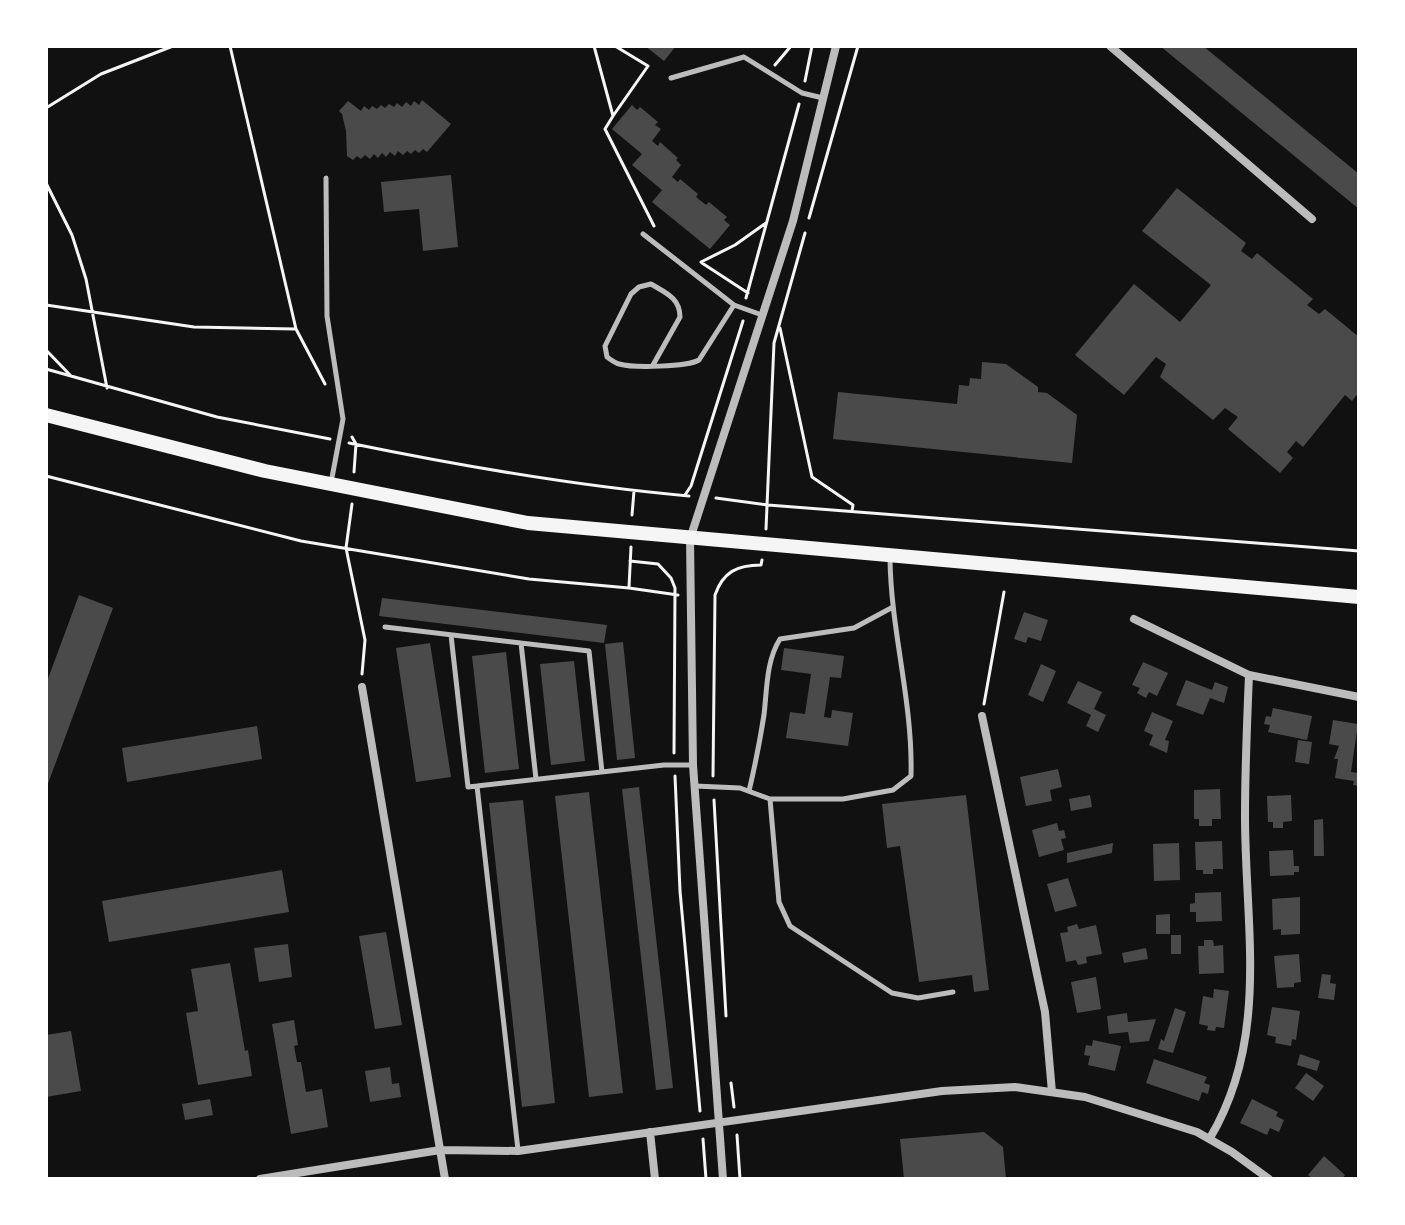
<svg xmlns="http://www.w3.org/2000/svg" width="1405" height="1225" font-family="Rubik,sans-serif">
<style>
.building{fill:#4a4a4a}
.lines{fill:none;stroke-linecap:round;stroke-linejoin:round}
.path{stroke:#f5f5f5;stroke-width:3}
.service{stroke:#bcbcbc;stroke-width:5}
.minor{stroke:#bcbcbc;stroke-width:8}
.secondary{stroke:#f5f5f5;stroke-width:14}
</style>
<rect width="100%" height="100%" fill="#111"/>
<path class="building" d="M645,46H676L664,61Z
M1160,46H1203L1359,174V209Z
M422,100L451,124L427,152L423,149L419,153L415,150L411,154L407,151L403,155L398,151L395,156L390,152L386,157L382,153L378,158L374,154L370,159L365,155L361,159L357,156L353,160L347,156L346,131L342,114L339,111L348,101L361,111L364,106L369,110L372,106L377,109L381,105L385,108L389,104L394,107L397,103L402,107L406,102L411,106L414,101L419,105Z
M632,105L637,110L640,107L658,122L655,125L661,129L652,141L658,146L660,142L678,158L676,160L681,165L672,177L678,182L680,179L698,194L696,197L706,205L709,202L727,217L724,220L730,225L710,249L652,202L662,190L632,165L642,154L612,129Z
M451,175L458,247L423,251L419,209L384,212L381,182Z
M1177,188L1246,243L1241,251L1252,259L1257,253L1313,299L1307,305L1319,314L1325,309L1359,337V392L1352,401L1345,395L1303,447L1296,441L1287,452L1293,458L1280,473L1228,429L1238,417L1225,408L1213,420L1160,377L1166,364L1156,357L1124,395L1075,355L1134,284L1180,322L1211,285L1142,231Z
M982,362L1006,364L1038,387V392L1047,393L1077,415L1072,463L833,439L838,392L957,404L959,385L969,386L970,378L981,379Z
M79,595L113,608L46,789V684Z
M382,598L607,625L604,643L379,616Z
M1024,612L1048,620L1041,641L1028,637L1026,643L1014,639Z
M623,642L635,758L617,760L605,644Z
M430,643L451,777L416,782L396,648Z
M784,648L844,656L841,678L830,677L824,717L831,718L832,710L853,713L848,746L786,738L790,712L805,714L811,674L781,670Z
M506,652L519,769L485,773L472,656Z
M574,661L585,761L551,765L540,664Z
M1143,662L1168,673L1157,696L1149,692L1146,698L1137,693L1140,688L1132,685Z
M1041,664L1056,671L1043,702L1028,695Z
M1186,680L1212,690L1215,682L1228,687L1224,703L1210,698L1203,715L1176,705Z
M1078,681L1102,692L1094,709L1106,715L1098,732L1086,726L1091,715L1067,703Z
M1273,708L1312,716L1307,740L1268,732L1270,725L1264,724L1266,716L1271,717Z
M1152,712L1173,721L1165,740L1169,741L1167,753L1149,745L1153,735L1144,731Z
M1333,720L1358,724L1351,772L1359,773V786L1353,785L1354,781L1335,778L1338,759H1334L1339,746L1329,744Z
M257,726L262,759L127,782L122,748Z
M1298,740L1312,742L1309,764L1295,762Z
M1058,769L1062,787L1050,790L1052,801L1026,806L1020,777Z
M639,787L673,1088L656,1090L622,789Z
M1220,789L1221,819H1212V826H1199V819H1194V790Z
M589,792L623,1093L589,1097L555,796Z
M966,795L989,990L974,992L972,975L919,982L900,846L887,848L882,804Z
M1090,795L1092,807L1071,811L1069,799Z
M1291,795L1292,821L1283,822V828H1273V822H1268L1267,796Z
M523,800L555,1103L522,1107L489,803Z
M1323,819L1324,856H1314V820Z
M1057,823L1059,831L1064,830L1066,838L1061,839L1064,850L1039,857L1032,830Z
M1222,841L1223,869H1213V874H1203V870H1196L1195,842Z
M1113,843L1112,853L1067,863V853Z
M1179,843L1180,880L1154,881L1153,844Z
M1293,850L1294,866H1299V872H1294V875L1270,876L1269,851Z
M282,870L289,912L109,942L102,901Z
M1068,878L1077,906L1055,912L1047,884Z
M1221,892L1222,921L1196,922V912H1190V904L1195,903V893Z
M1300,897V934L1281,935V929L1273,930L1272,899Z
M1170,914V934H1156V915Z
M1077,924L1079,929L1096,925L1102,954L1086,957L1087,963L1078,965L1076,960L1066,962L1060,933L1068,932L1067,927Z
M386,932L402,1025L375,1029L359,936Z
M1171,935H1181V954H1171Z
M1204,940H1213L1214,946L1223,945L1224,973L1199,974L1198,946H1204Z
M288,944L292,977L259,982L254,948Z
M1146,948L1148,959L1124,963L1122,953Z
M1299,954L1301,982L1294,983V987L1277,988L1274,956Z
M230,963L245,1051L248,1050L252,1076L198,1085L186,1013L198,1011L191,969Z
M1322,974L1331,975L1330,983L1336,984L1334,1000L1318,998Z
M1096,977L1101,1009L1077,1013L1071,982Z
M1214,989L1229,991L1224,1028L1216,1027L1215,1031L1207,1030L1208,1026L1199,1024L1203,996L1213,998Z
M1272,1007L1300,1011L1296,1040L1292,1039L1291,1046L1275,1043L1276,1037L1267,1035Z
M1175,1008L1186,1012L1173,1053L1158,1049L1161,1039L1164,1041Z
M1127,1013L1128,1022L1156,1019L1149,1041L1130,1043L1128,1032L1109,1034L1107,1016Z
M294,1020L298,1045L294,1046L297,1062H301L306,1092L322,1089L328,1127L291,1134L272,1024Z
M71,1031L81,1091L46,1097V1035Z
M1093,1040L1121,1046L1115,1071L1088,1065L1090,1056L1084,1055L1086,1045L1092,1046Z
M1300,1054L1320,1061L1317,1071L1297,1065Z
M1154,1059L1207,1077L1204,1083L1210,1085L1208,1094L1202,1092L1199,1101L1146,1083Z
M390,1067L392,1084L399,1083L401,1097L370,1102L365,1071Z
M1306,1073L1324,1086L1313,1101L1295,1088Z
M210,1099L213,1115L185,1120L182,1104Z
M1252,1099L1278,1112L1276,1116L1284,1120L1279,1132L1270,1128L1267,1135L1240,1123Z
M984,1132L1003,1147L1006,1179H904L900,1139Z
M1324,1156L1345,1175L1342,1179H1313L1308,1175Z"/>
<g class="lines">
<path class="path" d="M230,46L296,329L325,384
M594,46L613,116L648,66L615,46
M775,65L791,46
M805,81L812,46
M46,108L101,74L173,46
M613,116L605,129L654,226
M46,183L72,235L86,279L107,388
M809,218L858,46
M701,262L735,245L766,223
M702,263L748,293
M746,298L799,104
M46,305L194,327L296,329
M780,328L812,477L853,505L852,511
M46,350L71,376
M46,369L217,417L330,439
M352,437L356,444L354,472
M349,443C461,466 575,486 689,496
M46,476L301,541L529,579L629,588L678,595
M685,495L691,486L743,321
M716,498L768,505L1359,551
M352,504L346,548L365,640L362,674
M632,515L634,491
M766,529L774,343L805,233
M630,561L658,564L671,578L675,588L674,753
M629,587L631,547
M984,704L1004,592
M675,776L680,891L700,1111
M713,776L715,595C723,572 737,565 761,565L762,560
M714,800L726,1016
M731,1083L734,1107
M737,1135L740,1179
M703,1139L706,1179"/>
<path class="service" d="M671,78L744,57L802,93L823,98
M326,178L327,316L343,419L331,483
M643,234L734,305L762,315
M653,365L680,317C680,298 666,293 651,284L639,287L631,294L605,346L607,357C610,359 615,363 619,364C633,368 687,367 699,360L734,305
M385,627L589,651L602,772
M451,635L468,787L477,786
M521,643L536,779
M695,786L740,788L770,799H843L893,790L911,776C913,702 891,632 890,559
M749,791C755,766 760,740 764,715C767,690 766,661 780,639L854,628L893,607
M770,799L779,902L790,926L892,993L918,998L953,992
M518,1150L477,786L664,765H693"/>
<path class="minor" d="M1110,46L1312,219
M1134,619L1249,675L1359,697
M362,687L445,1179
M982,716L1045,1012L1052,1092
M650,1132L655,1179
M1210,1138C1270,1037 1245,927 1245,816C1245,769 1247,722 1249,675
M260,1179L440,1150L518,1151L942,1091L1015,1087L1085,1097L1197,1132L1232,1152L1269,1179
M723,1179L693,765L690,539L793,221L836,46"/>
<path class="secondary" d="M46,415L265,471L528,523L1359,597"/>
</g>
<rect width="1405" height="1225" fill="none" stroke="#ffffff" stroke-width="96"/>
</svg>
